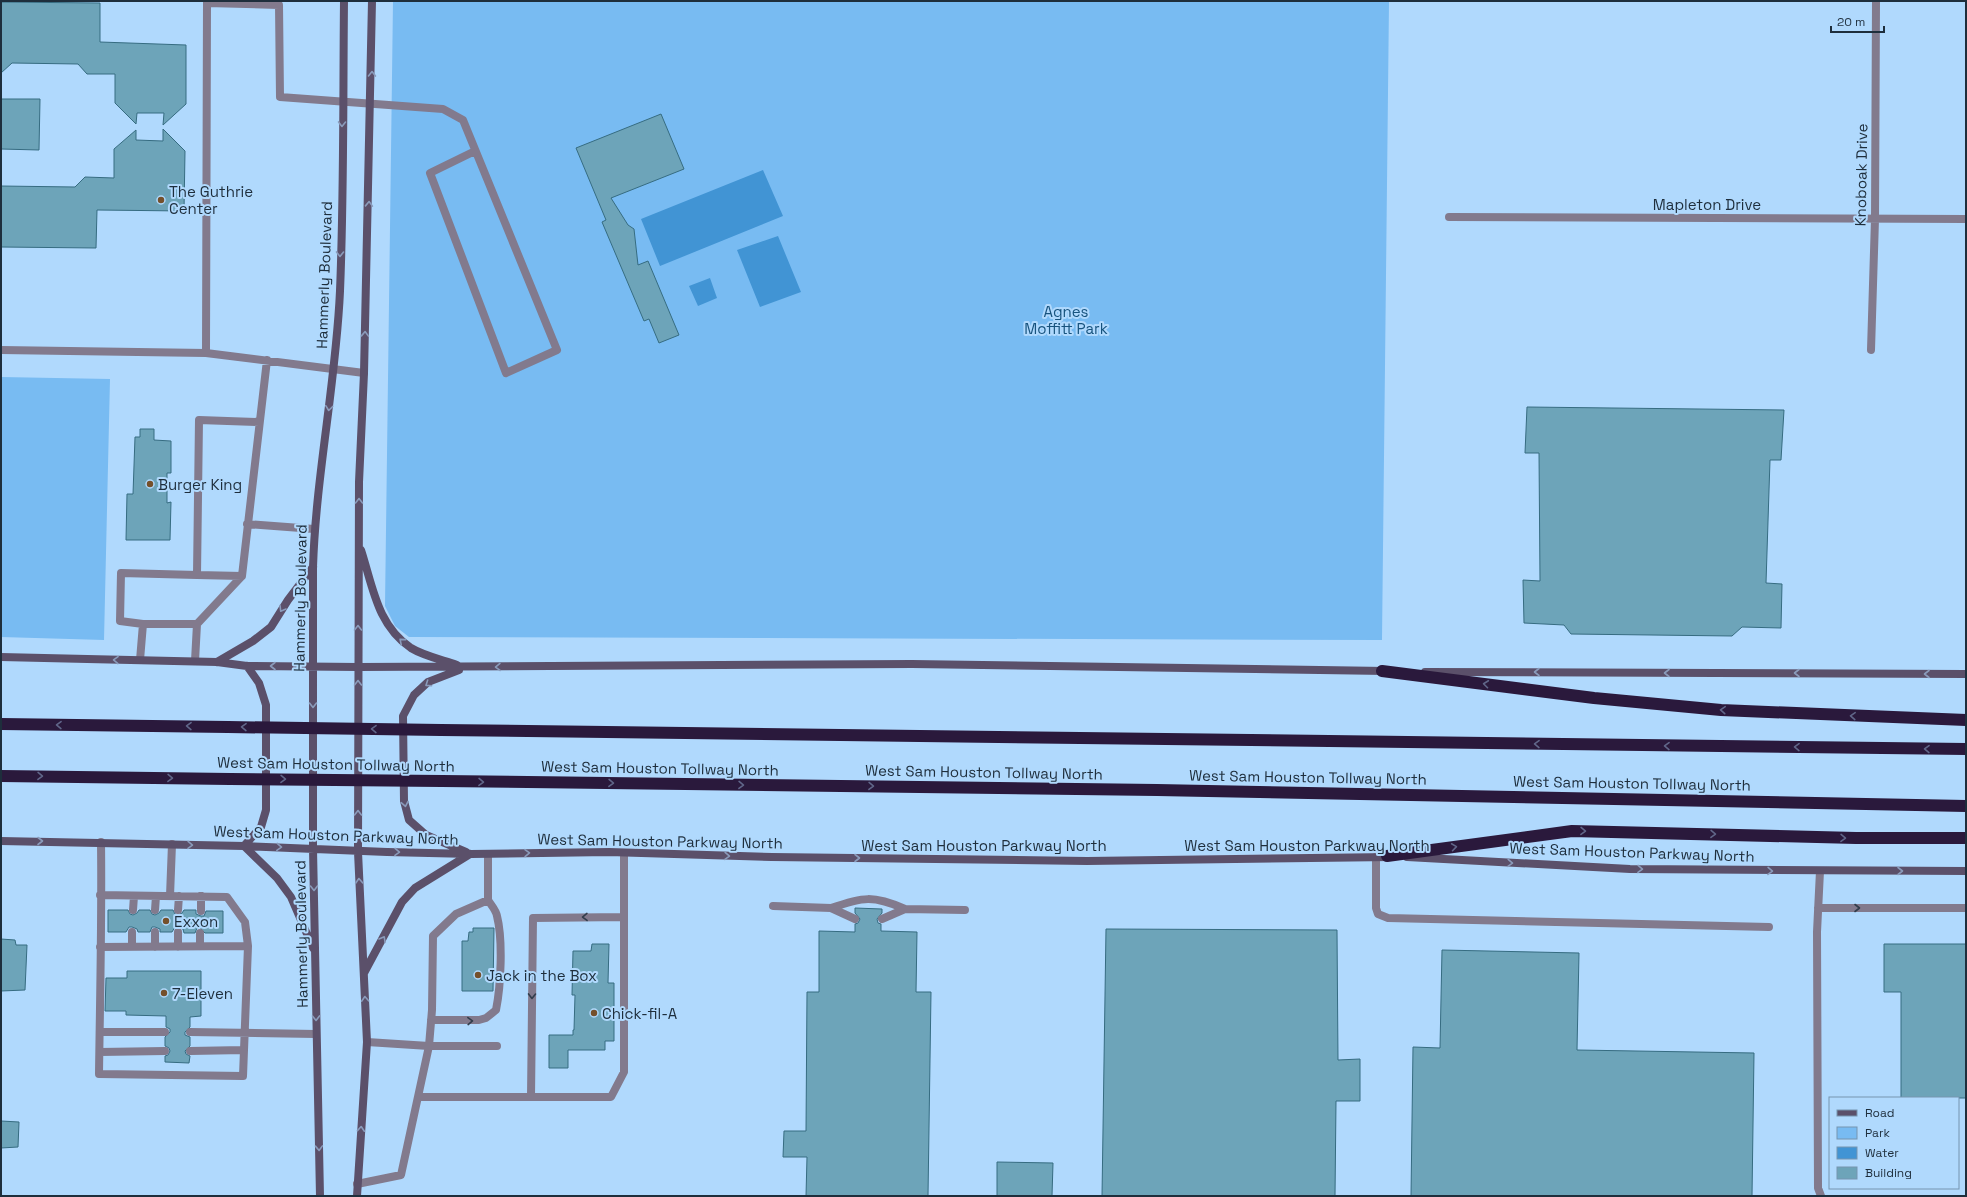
<svg xmlns="http://www.w3.org/2000/svg" width="1967" height="1197" font-family="'Space Grotesk',sans-serif">
<style>
.green{fill:#78bbf2}
.water{fill:#4194d4}
.building{fill:#6da4b9;stroke:#366c81}
.lines{fill:none;stroke-linecap:round;stroke-linejoin:round}
.service{stroke:#827a8d;stroke-width:8}
.minor{stroke:#827a8d;stroke-width:8}
.secondary{stroke:#5b506a;stroke-width:8}
.motorway{stroke:#2a193c;stroke-width:12}
.motorway-bridge{stroke:#2a193c;stroke-width:12}
.oneway{stroke:#8a9bbb}
.oneway2{stroke:#606689}
.oneway3{stroke:#323d4c}
.poi-dot{fill:#75502b;stroke:#b0d9fd;stroke-width:1.5}
.labels{text-anchor:middle;dominant-baseline:central;stroke-width:4;stroke-linejoin:round;paint-order:stroke}
.street-label{font-size:15px;fill:#1e2e3c;stroke:#b0d9fd}
.poi-label{font-size:15px;fill:#1e2e3c;stroke:#b0d9fd;text-anchor:start}
.park-label{font-size:15px;fill:#17537e;stroke:#b0d9fd}
</style>
<rect width="100%" height="100%" fill="#b0d9fd"/>
<path class="green" d="M393,1H1389L1382,640L409,637L395,626L385,606Z
M1,377L110,379L104,640L1,637Z"/>
<path class="water" d="M763,170L783,216L660,266L641,219Z
M778,236L801,292L760,307L737,250Z
M710,278L717,298L698,306L689,286Z"/>
<path class="building" d="M1,2L100,3V42L186,45V104L163,125L164,113H137L136,124L115,103V74H87L78,64L12,63L1,73Z
M1,99H40L39,150L1,149Z
M661,114L684,169L611,198L628,225L634,229L638,265L648,261L679,335L659,343L649,319L644,321L602,222L606,220L576,148Z
M163,129L185,151L184,211L97,210L96,248L1,247V186L75,187L85,177L114,178V149L136,130V140L163,141Z
M1527,407L1784,410L1781,460H1770L1766,583L1782,584L1781,628L1742,627L1732,636L1571,634L1564,625L1524,623L1523,580L1540,581L1539,453H1525Z
M140,429H154V440L171,441V473H167V503L171,502L170,540H126L127,494H133L135,437H140Z
M855,908L882,909V913L877,919L878,923L881,924V931L917,932L916,992H931L928,1196H806L807,1157H783L784,1131H806L807,992H819V931L855,932V924L858,923L860,919L855,913Z
M108,910H128L130,914L133,915L137,913L139,910H150L152,914L155,915L159,913L161,910H173L175,914L178,915L182,913L184,910H196V914L201,916H204L206,911H223V933H205L200,928H197L195,933H184L183,929L178,927H175L172,932H160V929L155,927H152L150,932H138L137,929L132,927H129L126,932H108Z
M473,928H494L493,991H462V941H468L469,932H473Z
M1106,929L1337,930L1338,1060L1360,1059V1101H1336L1335,1196H1102Z
M1,939L15,940L16,945H27L25,990L1,991Z
M592,944H609L608,983H614V1041H605V1050H568V1068H549V1035H573V1030H574L575,995H572L573,951H591Z
M1884,944H1966V1098H1901V992H1884Z
M1442,950L1579,953L1577,1050L1754,1053L1752,1196H1411L1413,1047L1440,1048Z
M127,971H201V1016L190,1017V1027L185,1032V1035L190,1037V1046L185,1051L186,1054L190,1056L189,1063L165,1062V1056L168,1055L170,1051L169,1048L165,1046V1037L170,1032V1029L166,1027V1016L126,1015V1011H105L106,978H127Z
M1,1121L19,1122L18,1147L1,1148Z
M997,1162L1053,1163L1052,1196H997Z"/>
<g class="lines">
<path class="service" d="M207,3L279,5L280,97L443,109L463,120L557,350L506,373L430,173L475,151
M1,350L206,353L207,1
M206,353L364,373
M247,524L314,529
M197,575L242,576
M143,624L120,621L121,573L197,575L199,420L259,422
M140,660L143,624H197L242,576L267,360
M195,661L197,624
M1376,857V908L1378,914L1388,918L1769,927
M1820,871L1817,932L1818,1188L1821,1196
M100,895L227,897L245,922L248,946L243,1076L99,1074C100,997 102,920 101,842
M170,896L172,844
M773,906L831,908L855,919
M831,908C863,897 873,895 905,909
M1818,908H1966
M133,910L134,896
M155,910L156,896
M178,910L179,896
M201,911V896
M882,919L905,909L965,910
M132,932V947
M155,932V947
M178,932V947
M200,933V946
M100,947L248,946
M431,1020H479L486,1018L496,1010C501,985 503,940 497,916C496,910 491,905 488,900
M100,1032H165
M190,1032L316,1034
M367,1042L429,1046H497
M190,1051L244,1050
M100,1052L165,1051
M418,1097H611L624,1072V853
M531,1097L533,918L624,917
M357,1184L401,1175L429,1046L432,1010L433,936L456,914L488,900V854"/>
<path class="minor" d="M1449,217L1966,219
M1871,350L1875,219L1876,1"/>
<path class="secondary" d="M361,550C373,587 377,625 411,648C424,656 443,660 457,665
M1,657L217,662L247,666L358,667L912,664L1386,671
M217,662L253,641L271,627L288,600L313,567
M459,670L428,682L414,695L403,716L404,801L409,820L426,835L466,852
M1425,672L1966,674
M1,841L244,846L387,852L471,854L609,852L772,857L1087,861L1392,857
M244,846L261,827L266,810V705L259,683L247,666
M244,846L277,878L291,897L313,948
M1407,857L1630,869L1966,871
M364,973L402,902L415,888L470,854
M320,1196L313,849V567C316,474 336,383 340,291C344,194 343,97 344,1
M357,1196L367,1042L358,852L359,482L364,373L372,1"/>
<path class="motorway" d="M1382,671L1594,698L1721,710L1966,720
M1,724L228,727
M441,730L1966,749
M1,776L230,779
M442,781L1157,790L1966,806
M1387,856L1572,831L1856,838H1966"/>
<path class="motorway-bridge" d="M228,727L441,730
M230,779L442,781"/>
</g>
<defs><path id="oneway-chevron" d="M-2-3.5L2.5 0L-2 3.5" fill="none" stroke-width="1.6" stroke-linecap="round" stroke-linejoin="round"/></defs>
<g class="oneway">
<use href="#oneway-chevron" transform="translate(372 74) rotate(-89)"/>
<use href="#oneway-chevron" transform="translate(342 124) rotate(91)"/>
<use href="#oneway-chevron" transform="translate(369 204) rotate(-88)"/>
<use href="#oneway-chevron" transform="translate(340 254) rotate(91)"/>
<use href="#oneway-chevron" transform="translate(365 334) rotate(-88)"/>
<use href="#oneway-chevron" transform="translate(329 408) rotate(97)"/>
<use href="#oneway-chevron" transform="translate(359 501) rotate(-90)"/>
<use href="#oneway-chevron" transform="translate(282 609) rotate(121)"/>
<use href="#oneway-chevron" transform="translate(358 628) rotate(-90)"/>
<use href="#oneway-chevron" transform="translate(402 641) rotate(-140)"/>
<use href="#oneway-chevron" transform="translate(116 660) rotate(-179)"/>
<use href="#oneway-chevron" transform="translate(273 666) rotate(180)"/>
<use href="#oneway-chevron" transform="translate(498 667) rotate(179)"/>
<use href="#oneway-chevron" transform="translate(1537 672) rotate(-180)"/>
<use href="#oneway-chevron" transform="translate(1667 673) rotate(-180)"/>
<use href="#oneway-chevron" transform="translate(1797 673) rotate(-180)"/>
<use href="#oneway-chevron" transform="translate(1927 674) rotate(-180)"/>
<use href="#oneway-chevron" transform="translate(358 683) rotate(-90)"/>
<use href="#oneway-chevron" transform="translate(428 684) rotate(146)"/>
<use href="#oneway-chevron" transform="translate(313 705) rotate(90)"/>
<use href="#oneway-chevron" transform="translate(405 804) rotate(79)"/>
<use href="#oneway-chevron" transform="translate(358 813) rotate(-90)"/>
<use href="#oneway-chevron" transform="translate(40 841)"/>
<use href="#oneway-chevron" transform="translate(190 845) rotate(1)"/>
<use href="#oneway-chevron" transform="translate(279 847) rotate(3)"/>
<use href="#oneway-chevron" transform="translate(397 852) rotate(1)"/>
<use href="#oneway-chevron" transform="translate(527 853) rotate(-1)"/>
<use href="#oneway-chevron" transform="translate(727 856) rotate(2)"/>
<use href="#oneway-chevron" transform="translate(857 858)"/>
<use href="#oneway-chevron" transform="translate(1510 863) rotate(3)"/>
<use href="#oneway-chevron" transform="translate(1640 869) rotate(1)"/>
<use href="#oneway-chevron" transform="translate(1770 871) rotate(1)"/>
<use href="#oneway-chevron" transform="translate(1900 871)"/>
<use href="#oneway-chevron" transform="translate(359 881) rotate(-93)"/>
<use href="#oneway-chevron" transform="translate(314 888) rotate(89)"/>
<use href="#oneway-chevron" transform="translate(383 939) rotate(-60)"/>
<use href="#oneway-chevron" transform="translate(365 999) rotate(-93)"/>
<use href="#oneway-chevron" transform="translate(316 1018) rotate(89)"/>
<use href="#oneway-chevron" transform="translate(361 1129) rotate(-86)"/>
<use href="#oneway-chevron" transform="translate(319 1148) rotate(88)"/>
</g>
<g class="oneway2">
<use href="#oneway-chevron" transform="translate(1486 684) rotate(-173)"/>
<use href="#oneway-chevron" transform="translate(1723 710) rotate(-176)"/>
<use href="#oneway-chevron" transform="translate(1853 716) rotate(-177)"/>
<use href="#oneway-chevron" transform="translate(59 725) rotate(-179)"/>
<use href="#oneway-chevron" transform="translate(189 726) rotate(-179)"/>
<use href="#oneway-chevron" transform="translate(244 727) rotate(-179)"/>
<use href="#oneway-chevron" transform="translate(374 729) rotate(-179)"/>
<use href="#oneway-chevron" transform="translate(1537 744) rotate(-179)"/>
<use href="#oneway-chevron" transform="translate(1667 746) rotate(-179)"/>
<use href="#oneway-chevron" transform="translate(1797 747) rotate(-179)"/>
<use href="#oneway-chevron" transform="translate(1927 749) rotate(-179)"/>
<use href="#oneway-chevron" transform="translate(40 776) rotate(1)"/>
<use href="#oneway-chevron" transform="translate(170 778) rotate(1)"/>
<use href="#oneway-chevron" transform="translate(283 779) rotate(1)"/>
<use href="#oneway-chevron" transform="translate(481 782) rotate(1)"/>
<use href="#oneway-chevron" transform="translate(611 783) rotate(1)"/>
<use href="#oneway-chevron" transform="translate(741 785) rotate(1)"/>
<use href="#oneway-chevron" transform="translate(871 786) rotate(1)"/>
<use href="#oneway-chevron" transform="translate(1583 831) rotate(1)"/>
<use href="#oneway-chevron" transform="translate(1713 834) rotate(1)"/>
<use href="#oneway-chevron" transform="translate(1843 838) rotate(1)"/>
<use href="#oneway-chevron" transform="translate(1454 847) rotate(-8)"/>
</g>
<g class="oneway3">
<use href="#oneway-chevron" transform="translate(1857 908)"/>
<use href="#oneway-chevron" transform="translate(585 917) rotate(179)"/>
<use href="#oneway-chevron" transform="translate(532 996) rotate(91)"/>
<use href="#oneway-chevron" transform="translate(470 1021) rotate(-2)"/>
</g>
<g class="poi-dot">
<circle cx="161" cy="200" r="4"/>
<circle cx="150" cy="484" r="4"/>
<circle cx="166" cy="921" r="4"/>
<circle cx="478" cy="975" r="4"/>
<circle cx="164" cy="993" r="4"/>
<circle cx="594" cy="1013" r="4"/>
</g>
<g class="labels">
<g class="street-label">
<text transform="translate(1861 175) rotate(-89)">Knoboak Drive</text>
<text x="1707" y="204">Mapleton Drive</text>
<text transform="translate(324 275) rotate(-88)">Hammerly Boulevard</text>
<text transform="translate(300 598) rotate(-89)">Hammerly Boulevard</text>
<text transform="translate(336 764) rotate(1)">West Sam Houston Tollway North</text>
<text transform="translate(660 768) rotate(1)">West Sam Houston Tollway North</text>
<text transform="translate(984 772) rotate(1)">West Sam Houston Tollway North</text>
<text transform="translate(1308 777) rotate(1)">West Sam Houston Tollway North</text>
<text transform="translate(1632 783) rotate(1)">West Sam Houston Tollway North</text>
<text transform="translate(336 835) rotate(2)">West Sam Houston Parkway North</text>
<text transform="translate(660 841) rotate(1)">West Sam Houston Parkway North</text>
<text x="984" y="845">West Sam Houston Parkway North</text>
<text x="1307" y="845">West Sam Houston Parkway North</text>
<text transform="translate(1632 852) rotate(2)">West Sam Houston Parkway North</text>
<text transform="translate(301 934) rotate(-91)">Hammerly Boulevard</text>
</g>
<g class="poi-label">
<text x="169" y="191">The Guthrie<tspan x="169" dy="17">Center</tspan></text>
<text x="158" y="484">Burger King</text>
<text x="174" y="921">Exxon</text>
<text x="486" y="975">Jack in the Box</text>
<text x="172" y="993">7-Eleven</text>
<text x="602" y="1013">Chick-fil-A</text>
</g>
<g class="park-label">
<text x="1066" y="311">Agnes<tspan x="1066" dy="17">Moffitt Park</tspan></text>
</g>
</g>
<rect width="1967" height="1197" fill="none" stroke="#1e2e3c" stroke-width="4"/>
<rect x="1829" y="1097" width="130" height="92" fill="#b0d9fd" stroke="#7695b0"/>
<rect x="1837" y="1110" width="20" height="6" fill="#5b506a" stroke="#7695b0"/>
<text x="1865" y="1117" font-size="12" fill="#1e2e3c">Road</text>
<rect x="1837" y="1127" width="20" height="12" fill="#78bbf2" stroke="#7695b0"/>
<text x="1865" y="1137" font-size="12" fill="#1e2e3c">Park</text>
<rect x="1837" y="1147" width="20" height="12" fill="#4194d4" stroke="#7695b0"/>
<text x="1865" y="1157" font-size="12" fill="#1e2e3c">Water</text>
<rect x="1837" y="1167" width="20" height="12" fill="#6da4b9" stroke="#7695b0"/>
<text x="1865" y="1177" font-size="12" fill="#1e2e3c">Building</text>
<path d="M1831 26v6h53v-6" fill="none" stroke="#1e2e3c" stroke-width="2"/>
<text x="1837" y="26" font-size="12" fill="#1e2e3c" stroke="#b0d9fd" stroke-width="3" paint-order="stroke">20 m</text>
</svg>
